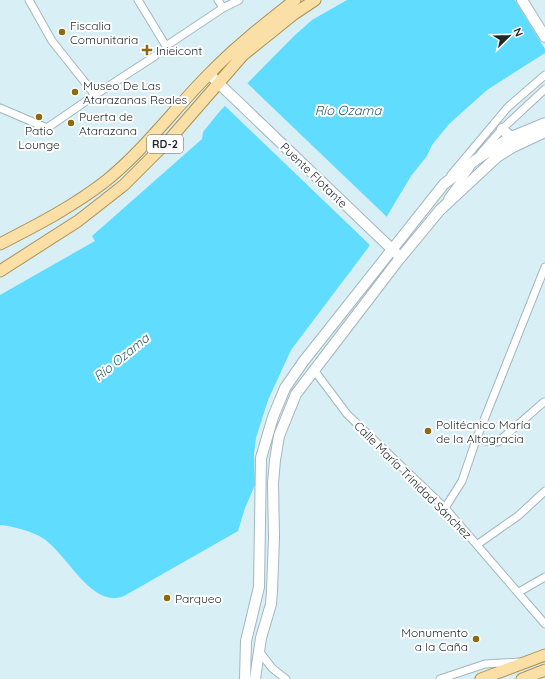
<svg xmlns="http://www.w3.org/2000/svg" width="545" height="679" font-family="Quicksand,sans-serif">
<style>
.water{fill:#5fdcff}
.pier{fill:#d8eff6}
.lines{fill:none;stroke-linecap:round;stroke-linejoin:round}
.minor-casing{stroke:#a2b7be;stroke-width:9}
.secondary-casing{stroke:#a2b7be;stroke-width:12}
.primary-casing{stroke:#ab9154;stroke-width:13}
.minor{stroke:#fff;stroke-width:7}
.secondary{stroke:#fff;stroke-width:10}
.primary{stroke:#fadfa6;stroke-width:11}
.poi-dot{fill:#8d6a0d;stroke:#fff;stroke-width:1.5}
.labels{text-anchor:middle;dominant-baseline:central;stroke-width:4;stroke-linejoin:round;paint-order:stroke}
.shield{fill:#fff;stroke:#62686a;stroke-width:1}
.shield-label{font-size:11px;font-weight:bold;fill:#1f272a}
.poi-label{font-size:12px;fill:#1f272a;stroke:#fff;text-anchor:start}
.street-label{font-size:12px;fill:#1f272a;stroke:#fff}
.water-label{font-size:13px;font-style:italic;fill:#2c606f;stroke:#fff}
</style>
<rect width="100%" height="100%" fill="#d8eff6"/>
<path class="water" d="M347,0H545V53L487,90L449,124L432,145L427,156L411,176L368,248L291,350L268,400L256,438L254,454L255,485L245,508L238,531L124,596C91,610 66,551 41,537C30,531 13,526 0,525V295L95,241L92,236L202,139L203,132L220,111L294,36L312,20Z"/>
<path class="pier" d="M515,0H545V49Z
M246,82L389,219L372,247L224,105Z"/>
<g class="lines">
<defs>
<path id="minor" d="M29,0L52,41L95,95
M138,0L166,46L223,8L239,0
M218,0L223,8
M0,108L47,128L95,95L155,56
M481,153L502,129L545,89
M451,175L508,107L545,75
M448,198L470,168
M314,370L347,414L445,508L545,624
M476,440L498,442L544,402
M445,508L462,481L476,440L545,267
M478,544L518,516L545,491
M519,592L545,577
M259,651L272,668L286,679
M440,679L485,664L519,662"/>
<path id="secondary" d="M522,0L545,37
M209,74L397,254
M502,129L511,137
M245,679L246,641L259,587L261,458L273,417L285,388L303,362L444,184L477,159L511,137L545,123
M255,679L261,638L271,604L272,591L274,537L273,483L275,460L279,436L296,394L397,262L440,210L497,157L513,147L545,132"/>
<path id="primary" d="M0,244C37,225 74,206 107,180C145,149 175,108 210,73C236,46 266,23 295,0
M0,271L78,221L124,185L169,140L243,55L294,14L315,0
M481,679L545,655
M522,679L545,670"/>
</defs>
<use href="#minor" class="minor-casing"/>
<use href="#secondary" class="secondary-casing"/>
<use href="#primary" class="primary-casing"/>
<use href="#minor" class="minor"/>
<use href="#secondary" class="secondary"/>
<use href="#primary" class="primary"/>
</g>
<g class="poi-dot">
<circle cx="62" cy="32" r="4"/>
<path d="M145 44h4v4h4v4h-4v4h-4v-4h-4v-4h4z"/>
<circle cx="75" cy="92" r="4"/>
<circle cx="39" cy="117" r="4"/>
<circle cx="71" cy="123" r="4"/>
<circle cx="428" cy="431" r="4"/>
<circle cx="167" cy="598" r="4"/>
<circle cx="476" cy="639" r="4"/>
</g>
<g class="labels">
<rect class="shield" x="147" y="135" width="36" height="18" rx="3"/>
<g class="shield-label">
<text x="165" y="144">RD-2</text>
</g>
<g class="poi-label">
<text x="70" y="25">Fiscalia<tspan x="70" dy="14">Comunitaria</tspan></text>
<text x="156" y="50">Inieicont</text>
<text x="83" y="85">Museo De Las<tspan x="83" dy="14">Atarazanas Reales</tspan></text>
<text x="79" y="116">Puerta de<tspan x="79" dy="14">Atarazana</tspan></text>
<text x="39" y="130" text-anchor="middle">Patio<tspan x="39" dy="14">Lounge</tspan></text>
<text x="436" y="424">Politécnico María<tspan x="436" dy="14">de la Altagracia</tspan></text>
<text x="175" y="598">Parqueo</text>
<text x="468" y="632" text-anchor="end">Monumento<tspan x="468" dy="14">a la Caña</tspan></text>
</g>
<g class="street-label">
<text transform="translate(314 175) rotate(44)">Puente Flotante</text>
<text transform="translate(413 480) rotate(45)">Calle María Trinidad Sánchez</text>
</g>
<g class="water-label">
<text x="348" y="110">Río Ozama</text>
<text transform="translate(121 357) rotate(-39)">Río Ozama</text>
</g>
</g>
<g transform="translate(509 36) rotate(67)" stroke="#ffffff" stroke-width="3" paint-order="stroke">
<path d="M0-3L7 15L0 10L-7 15Z" fill="#1f272a"/>
<text y="-6" font-size="11" font-weight="bold" text-anchor="middle" fill="#1f272a">N</text>
</g>
</svg>
